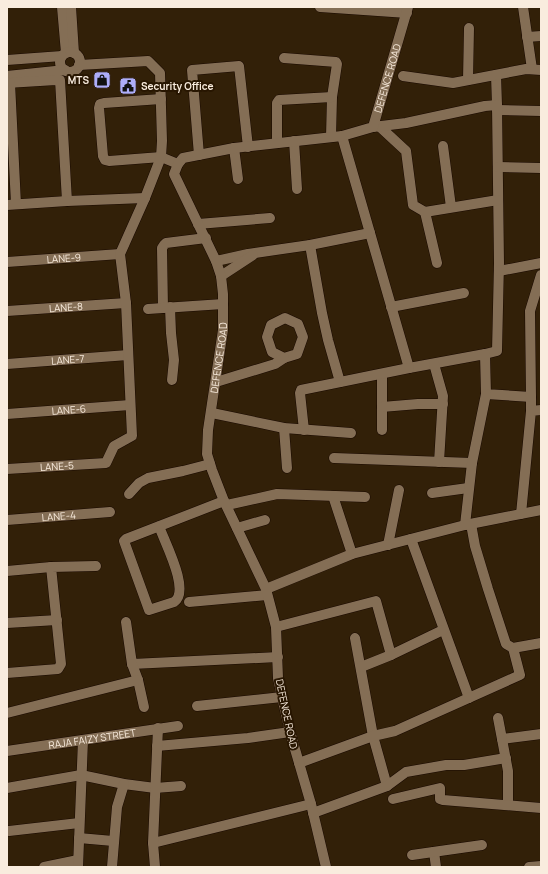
<svg xmlns="http://www.w3.org/2000/svg" width="548" height="874" font-family="Manrope,sans-serif">
<style>
.lines{fill:none;stroke-linecap:round;stroke-linejoin:round}
.minor-casing{stroke:#190900;stroke-width:11}
.minor{stroke:#846e55;stroke-width:10}
.labels{text-anchor:middle;dominant-baseline:central;stroke-width:4;stroke-linejoin:round;paint-order:stroke}
.street-label{font-size:10px;fill:#f9ecde;stroke:#281601}
.poi-label{font-size:10px;font-weight:bold;fill:#f9ecde;stroke:#281601;text-anchor:end}
</style>
<rect width="100%" height="100%" fill="#322008"/>
<g class="lines">
<defs>
<g id="minor">
<path d="M62,7L66,53"/>
<path d="M71,7L74,53"/>
<path d="M320,7L407,13"/>
<path d="M523,7L532,69"/>
<path d="M527,37L541,36"/>
<circle cx="70" cy="62" r="10"/>
<path d="M284,58L336,62L337,64L332,97L331,137"/>
<path d="M7,60L62,56"/>
<path d="M496,75L497,105"/>
<path d="M7,76L65,70"/>
<path d="M403,76L453,83L526,69L541,70"/>
<path d="M468,80L469,28"/>
<path d="M7,83L56,80H60L67,201"/>
<path d="M10,83L16,204"/>
<path d="M161,99L104,103L100,104L99,108L103,156L105,160L109,161L161,157L178,164"/>
<path d="M497,110L541,111"/>
<path d="M379,126L406,151L413,205L425,212"/>
<path d="M373,127L406,123L485,106L497,105L499,263L497,351L485,354"/>
<path d="M342,136L409,368L485,354L486,394L531,397V411"/>
<path d="M294,141L297,189"/>
<path d="M277,143V103L279,100L332,97"/>
<path d="M443,146L451,207"/>
<path d="M234,148L238,179"/>
<path d="M199,155L192,70L239,66L248,147"/>
<path d="M498,167L541,168"/>
<path d="M7,205L67,201L145,198"/>
<path d="M198,224L270,218"/>
<path d="M310,245L322,313L328,340L340,382"/>
<path d="M216,261L248,254L310,245L370,233"/>
<path id="s1" d="M7,262L120,254"/>
<path d="M437,263L425,212L498,200"/>
<path d="M499,271L541,263"/>
<path d="M221,276L253,255"/>
<path d="M170,307L171,333L174,360L172,380"/>
<path d="M391,307L464,293"/>
<path d="M163,308L162,248L164,245L166,243L206,238"/>
<path d="M148,309L223,304"/>
<path id="s2" d="M7,311L126,303"/>
<path d="M285,318L298,324L303,337L297,354L284,358L272,352L267,337L271,325Z"/>
<path id="s3" d="M7,364L128,355"/>
<path d="M434,364L443,396L439,462"/>
<path d="M382,374V430"/>
<path d="M216,382L275,364L284,358"/>
<path d="M531,397L530,311L541,275"/>
<path d="M382,407L418,404H443"/>
<path d="M212,413L284,428L351,433"/>
<path id="s4" d="M7,414L130,405"/>
<path d="M284,428L287,468"/>
<path d="M304,430L300,393L301,390L409,368"/>
<path d="M334,458L472,463"/>
<path id="s5" d="M7,469L106,463L114,446L132,436L126,303L120,254L145,198L161,157L162,141L160,73L148,61L79,65"/>
<path d="M432,493L468,488"/>
<path d="M129,494L139,483L148,478L183,471L210,464"/>
<path d="M333,496L352,554"/>
<path d="M227,505L277,494L365,497"/>
<path d="M521,514L531,411L541,410"/>
<path id="s6" d="M7,520L110,512"/>
<path d="M471,524L475,546L488,589L506,644L513,648L541,643"/>
<path d="M465,525L472,463L486,394"/>
<path d="M159,526C164,541 191,591 174,602L149,610L124,541L126,539L224,501"/>
<path d="M237,528L265,520"/>
<path d="M411,539L469,698"/>
<path d="M388,545L399,490"/>
<path d="M7,571L51,567"/>
<path d="M266,589L352,554L465,525L541,510"/>
<path d="M189,602L267,595"/>
<path d="M126,622L132,664L278,657"/>
<path d="M7,623L57,620"/>
<path d="M276,627L376,601L391,655"/>
<path d="M355,638L373,736L387,786"/>
<path d="M132,664L138,680L144,707"/>
<path d="M361,667L391,655L443,630"/>
<path d="M7,673L58,669L61,664L51,567L96,566"/>
<path d="M197,706L282,697"/>
<path d="M7,713L138,680"/>
<path d="M498,718L502,739L541,734"/>
<path d="M502,739L508,771V805"/>
<path d="M157,746L248,738L290,732"/>
<path id="s7" d="M7,751L178,726"/>
<path d="M299,763L373,736L395,731L520,675L513,648"/>
<path d="M7,788L81,775L124,784L155,788L181,786"/>
<path d="M393,799L440,788V799L443,800L541,808"/>
<path d="M313,813L387,786L406,772L446,765H464L506,758"/>
<path d="M9,831L79,823"/>
<path d="M79,838L113,841"/>
<path d="M153,843L311,804"/>
<path d="M434,852L436,867"/>
<path d="M412,855L482,845"/>
<path d="M44,867L78,860"/>
<path d="M78,867L83,740"/>
<path d="M112,867L117,807L124,784"/>
<path d="M155,867L153,843L158,728"/>
<path id="s8" d="M326,867L311,804L290,732L282,697L278,678L276,627L266,589L224,501L212,470L207,454L208,430L223,330V294L221,276L216,261L174,174L178,164L183,158L234,148L342,136L373,127L408,7"/>
<path d="M529,867L541,866"/>
</g>
</defs>
<use href="#minor" class="minor-casing"/>
<use href="#minor" class="minor"/>
</g>
<defs>
<symbol id="shop-square" viewBox="-11 -11 22 22"><rect x="-9" y="-9" width="18" height="18" rx="4" fill="#aeaefa" stroke="#281601"/><path d="M-5-2.5h2.3a2.7 3.5 0 0 1 5.4 0H5L5.5 6h-11ZM-1.5-2.5h3a1.5 2.3 0 0 0-3 0Z" fill="#111"/></symbol>
<symbol id="civic-square" viewBox="-11 -11 22 22"><rect x="-9" y="-9" width="18" height="18" rx="4" fill="#aeaefa" stroke="#281601"/><path d="M-.6-6.5H3V-4.5H.6V-3L4-1V1h2V6H-6V1h2V-1L-.6-3ZM-1.2 2.5V6h2.4V2.5Z" fill="#111"/></symbol>
</defs>
<g fill-rule="evenodd">
<use href="#shop-square" x="92" y="70" width="20" height="20"/>
<use href="#civic-square" x="118" y="76" width="20" height="20"/>
</g>
<g class="labels">
<g class="street-label">
<text stroke="none"><textPath href="#s8" startOffset="987">DEFENCE ROAD</textPath></text>
<text stroke="none"><textPath href="#s1" startOffset="57">LANE-9</textPath></text>
<text stroke="none"><textPath href="#s2" startOffset="59">LANE-8</textPath></text>
<text stroke="none"><textPath href="#s8" startOffset="530">DEFENCE ROAD</textPath></text>
<text stroke="none"><textPath href="#s3" startOffset="61">LANE-7</textPath></text>
<text stroke="none"><textPath href="#s4" startOffset="62">LANE-6</textPath></text>
<text stroke="none"><textPath href="#s5" startOffset="50">LANE-5</textPath></text>
<text stroke="none"><textPath href="#s6" startOffset="52">LANE-4</textPath></text>
<text transform="translate(287 714) rotate(78)">DEFENCE ROAD</text>
<text stroke="none"><textPath href="#s7" startOffset="86">RAJA FAIZY STREET</textPath></text>
</g>
<g class="poi-label">
<text x="89" y="80">MTS</text>
<text x="141" y="86" text-anchor="start">Security Office</text>
</g>
</g>
<rect width="548" height="874" fill="none" stroke="#f9ecde" stroke-width="16"/>
</svg>
